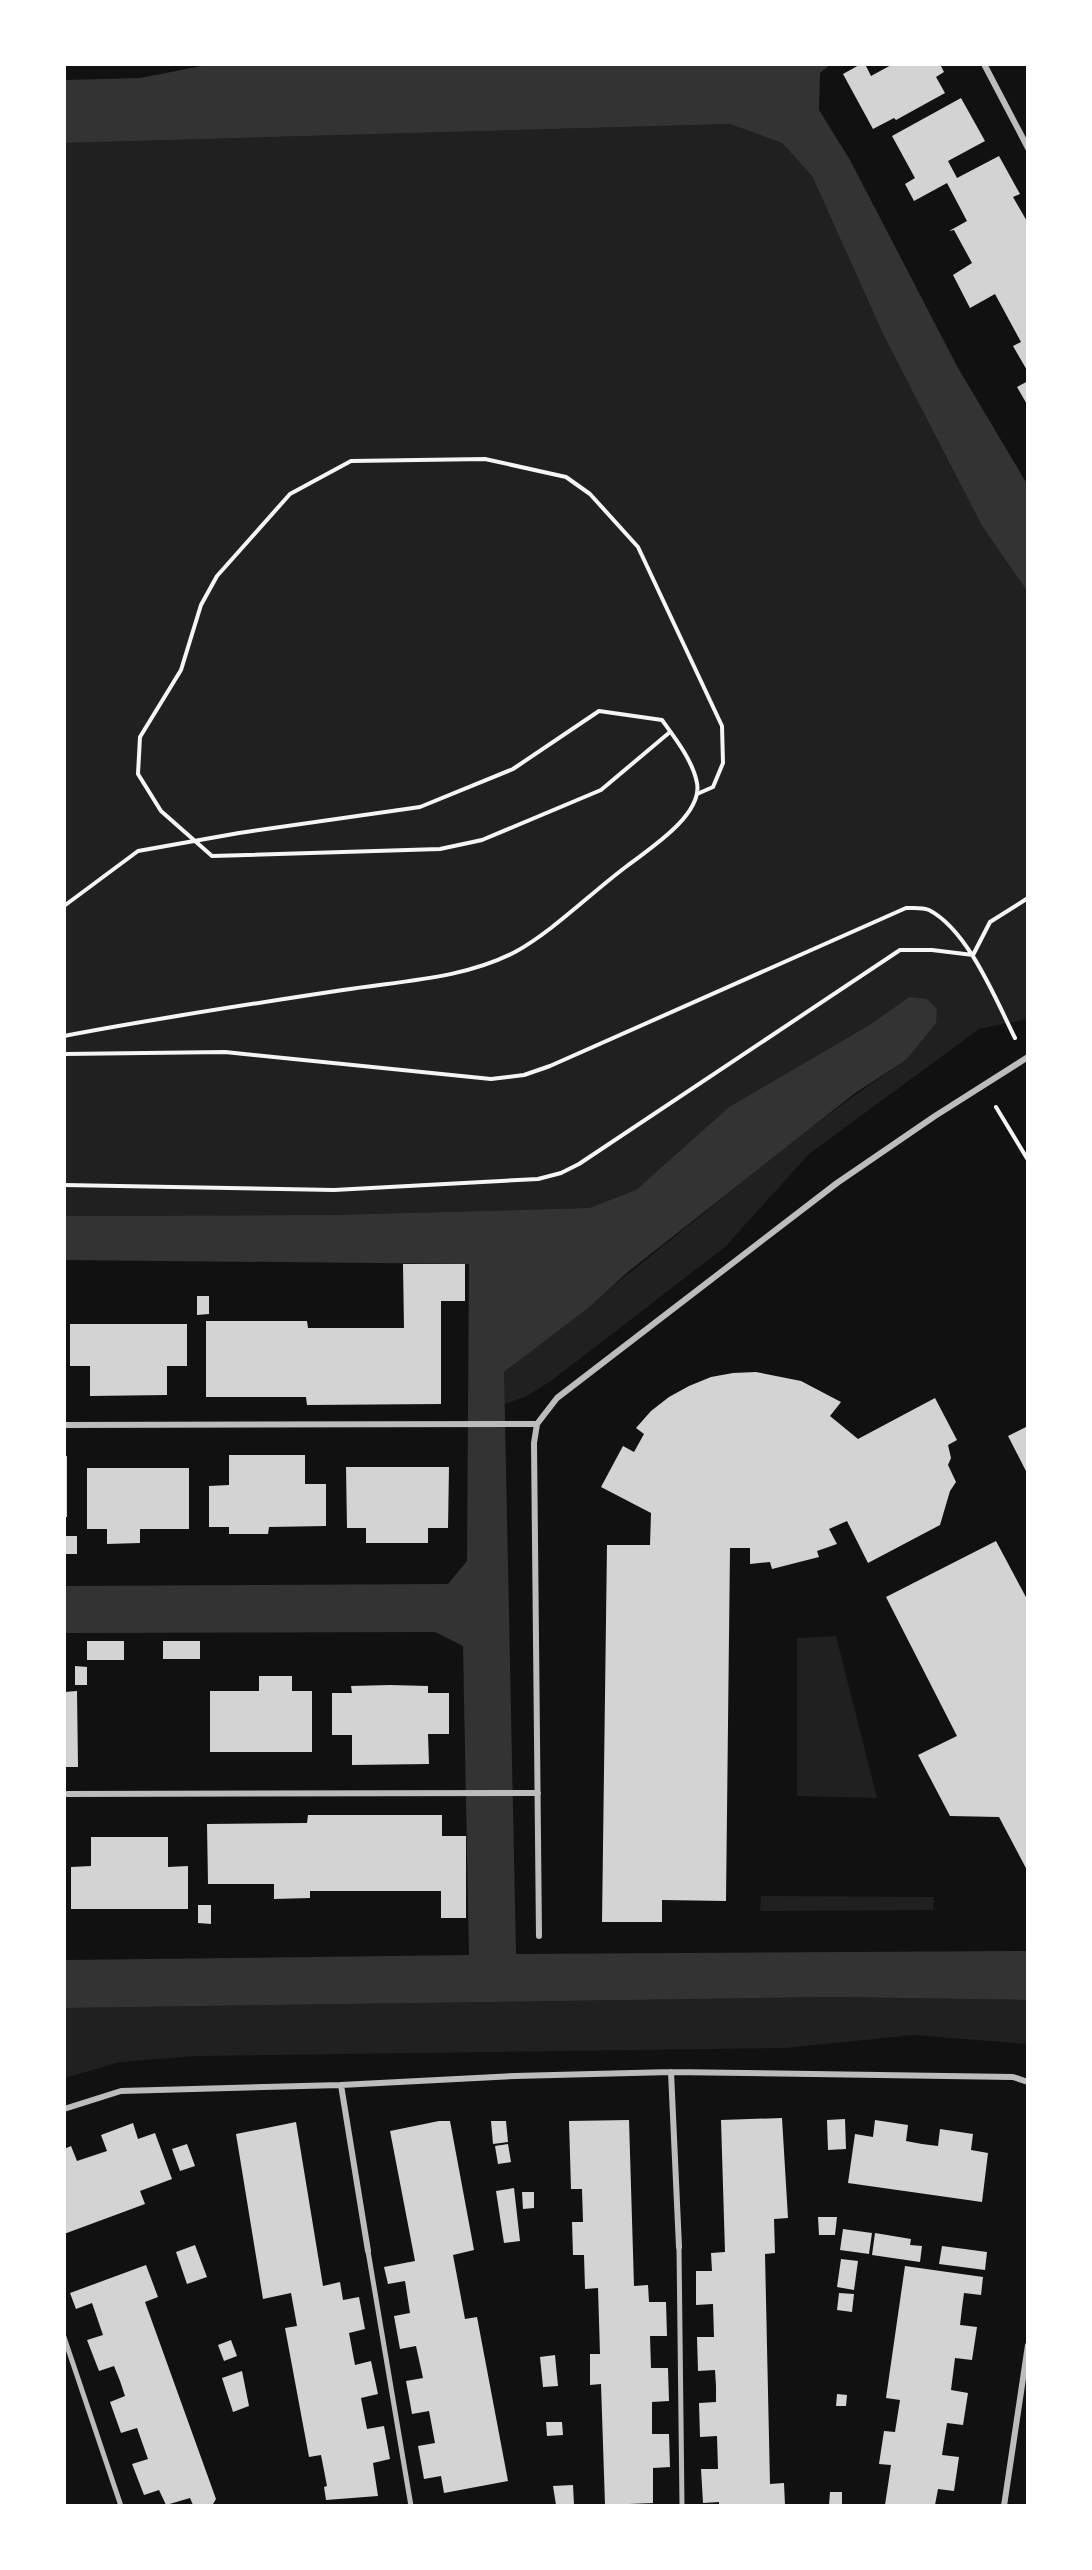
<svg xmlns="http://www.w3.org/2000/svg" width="1092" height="2570" font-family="'Noto Sans',sans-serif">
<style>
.green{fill:#202020}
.water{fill:#333}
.building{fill:#d3d3d3}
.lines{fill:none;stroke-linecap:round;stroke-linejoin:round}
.path{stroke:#f5f5f5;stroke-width:4}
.pedestrian{stroke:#bcbcbc;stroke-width:5}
.minor{stroke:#bcbcbc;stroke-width:6}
</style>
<rect width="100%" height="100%" fill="#111"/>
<path class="green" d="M730,124L782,143L812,176L884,336L982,526L1027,591V1019L979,1029L809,1154L725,1247L551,1381L525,1397L504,1404V1372C589,1307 672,1238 756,1171C805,1132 854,1094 906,1060L909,997L871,1024L729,1107L636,1190L589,1208L331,1215L65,1216V143Z
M836,1636L877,1798L797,1796V1638Z
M761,1896L934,1897L933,1910L760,1911Z
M833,1997L1027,2000V2044L914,2035L785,2048L195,2056L120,2062L65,2078V2008Z"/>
<path class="water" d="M207,65H830L820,73L819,110L850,160L958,368L1027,484V591L982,526L884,336L812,176L782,143L730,124L65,143V80L140,78Z
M909,997L927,999L937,1009L936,1023L906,1060L855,1093L629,1271L588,1308L504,1372L516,1954L1027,1951V2000L833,1997L65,2008L64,1960L469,1955L463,1646L435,1632L65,1633L64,1586L448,1584L467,1561L469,1264L65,1260V1216L331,1215L589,1208L636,1190L729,1107L871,1024Z"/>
<path class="building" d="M861,64H865L871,76L893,64H940L944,72L936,77L945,93L896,120L894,118L873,129L843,74Z
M961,98L985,141L948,161L957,178L999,156L1020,194L1013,197L1028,223V372L1013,346L1021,342L995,294L970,308L953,275L972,263L954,230L949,231L967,221L947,183L914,201L905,184L915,178L892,136Z
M1028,381V406L1017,387Z
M403,1264H465V1301H441V1404L307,1405L306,1397H206V1321H307L308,1328H404Z
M197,1296H209V1314L197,1315Z
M70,1324H187V1366H167V1395L90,1396V1366H70Z
M756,1372L801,1381L841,1402L830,1416L858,1439L935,1398L957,1440L948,1445L951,1458L948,1465L956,1482L950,1491L940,1525L868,1563L847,1521L829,1529L837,1544L817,1551L819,1557L772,1569L770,1562L750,1564V1548H730L726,1901L662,1900V1922H602L607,1545H650L651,1513L601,1487L623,1446L634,1452L644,1434L636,1428L651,1411L669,1397L689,1386L711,1377L733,1373Z
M1028,1426V1475L1008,1436Z
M229,1455H305V1484H326V1526L269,1527L268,1534H229V1527H209V1486L229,1485Z
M64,1456H67V1517H64Z
M346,1467H449L448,1528H428V1543H366V1528H347Z
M87,1468H189V1529H140V1543L107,1544V1529H87Z
M64,1536H77V1554H65Z
M996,1541L1028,1601V1872L999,1817L950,1816L918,1755L957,1736L886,1597Z
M87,1641H124V1660H87Z
M163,1641H200V1659H163Z
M75,1666L87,1667V1685H75Z
M259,1676H292V1691H312V1752H210V1691H259Z
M390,1685L428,1686V1693H449V1734H428L429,1764L352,1765V1735H332V1693H352L351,1686Z
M77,1691L78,1767H64V1692Z
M308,1815H442V1836H466V1918H441V1891H310V1898L274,1899V1884H208L207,1824L307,1823Z
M91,1837H168V1867L188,1866V1909H71V1867L91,1866Z
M198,1905H211V1924L198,1923Z
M782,2118L788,2218L774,2219L775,2253L765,2254L770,2484L784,2483L785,2505H719V2502L703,2503L701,2469H718L717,2436L700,2437L699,2403L716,2402V2386L715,2370L698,2371L697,2337H714L713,2304L696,2305V2271H712L711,2253L725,2252L721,2120Z
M845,2119L846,2149L828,2150L827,2120Z
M629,2120L634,2286L648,2285L649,2302H666L667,2336H650L651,2368H668L669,2401L652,2402V2434H669L670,2467L653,2468V2503L605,2505L601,2384L590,2385V2354H600L598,2288L585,2289L584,2255H573L572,2222H583L582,2189H571L569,2121Z
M875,2120L908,2125L906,2141L922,2144L938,2146L940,2129L973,2134L971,2150L988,2153L982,2202L848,2183L855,2134L873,2137Z
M439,2121H450L474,2250L453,2255L465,2319L477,2317L508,2481L444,2493L441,2476L424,2479L418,2446L435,2443L429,2411L412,2414L409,2397L406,2381L423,2378L416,2346L400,2349L394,2316L410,2313L405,2281L388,2284L384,2267L415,2261L390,2131Z
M491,2121H506L508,2142L493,2144Z
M296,2122L323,2286L340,2282L343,2300L359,2297L365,2329L349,2333L355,2365L371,2361L378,2394L361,2398L367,2429L384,2426L390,2459L373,2463L378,2496L326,2500L324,2487L327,2486L321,2455L309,2457L285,2328L297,2326L291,2293L263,2299L236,2134Z
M133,2123L138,2139L155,2133L172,2179L140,2191L145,2204L64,2234V2149L71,2146L77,2161L107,2151L101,2135Z
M187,2144L195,2166L180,2171L172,2149Z
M508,2144L511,2162L498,2164L495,2146Z
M514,2188L520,2241L504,2243L496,2191Z
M522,2192H534V2208L523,2209Z
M818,2217H837L835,2235H819Z
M843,2229L872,2233L869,2254L840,2250Z
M875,2233L911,2239L910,2245L922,2246L920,2262L872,2255Z
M195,2245L207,2277L187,2284L176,2252Z
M942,2246L987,2252L985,2270L939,2264Z
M841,2259L858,2261L854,2290L837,2287Z
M146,2265L158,2297L145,2302L216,2499L213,2504L193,2505L190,2498L166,2505L159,2490L144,2495L132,2464L148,2459L137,2428L121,2433L110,2402L125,2396L120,2381L114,2366L99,2371L87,2340L103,2335L92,2303L76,2309L70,2293Z
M905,2266L983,2277L981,2295L964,2293L962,2308L960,2325L977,2327L972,2360L955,2358L951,2390L968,2393L963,2425L947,2423L942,2455L959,2457L954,2491L938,2489L935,2505H885L891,2465L879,2464L884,2431L895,2432L900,2400L886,2398Z
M839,2293L854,2294L852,2312L837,2310Z
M231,2340L237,2356L224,2361L218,2345Z
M555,2355L558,2386L543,2387L540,2357Z
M242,2371L249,2406L233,2412L222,2378Z
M837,2394L847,2395L846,2406H836Z
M546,2422H562L563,2435L547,2436Z
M573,2485L574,2505H556L553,2486Z
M830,2492H842V2505H829Z"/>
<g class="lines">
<path class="path" d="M670,732L601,790L482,840L440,849L212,856L161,811L138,774L140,737L181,670L201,605L217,576L290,494L351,461L485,459L566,477L590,494L638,547L722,726L723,763L713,787L697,794
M64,906L138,851L239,833L420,807L513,769L599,711L662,720C675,738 693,761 697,783C703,815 649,849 627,866C592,892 552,932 515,952C464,979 399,981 343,990C250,1004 157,1018 64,1036
M973,955L990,922L1028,898
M64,1054L225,1052L491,1079L524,1075L550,1066L906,908C914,908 922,907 929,910C968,930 996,1000 1015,1038
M996,1107L1028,1160
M64,1185L334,1190L538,1179L561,1173L579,1164L900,950H932L973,955"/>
<path class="pedestrian" d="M679,2247L682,2506
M368,2251L411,2506
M64,2337L121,2506"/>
<path class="minor" d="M984,64L1028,148
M64,1425L537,1424
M64,1794L538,1793
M539,1936L534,1443L537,1424L557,1398L837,1183L935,1116L1028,1057
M671,2072L679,2247
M341,2085L368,2251
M64,2109L121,2091L341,2085L515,2076L671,2072L1013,2077L1028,2082
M1004,2506L1028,2345"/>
</g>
<rect width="1092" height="2570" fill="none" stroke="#ffffff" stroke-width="132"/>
</svg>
